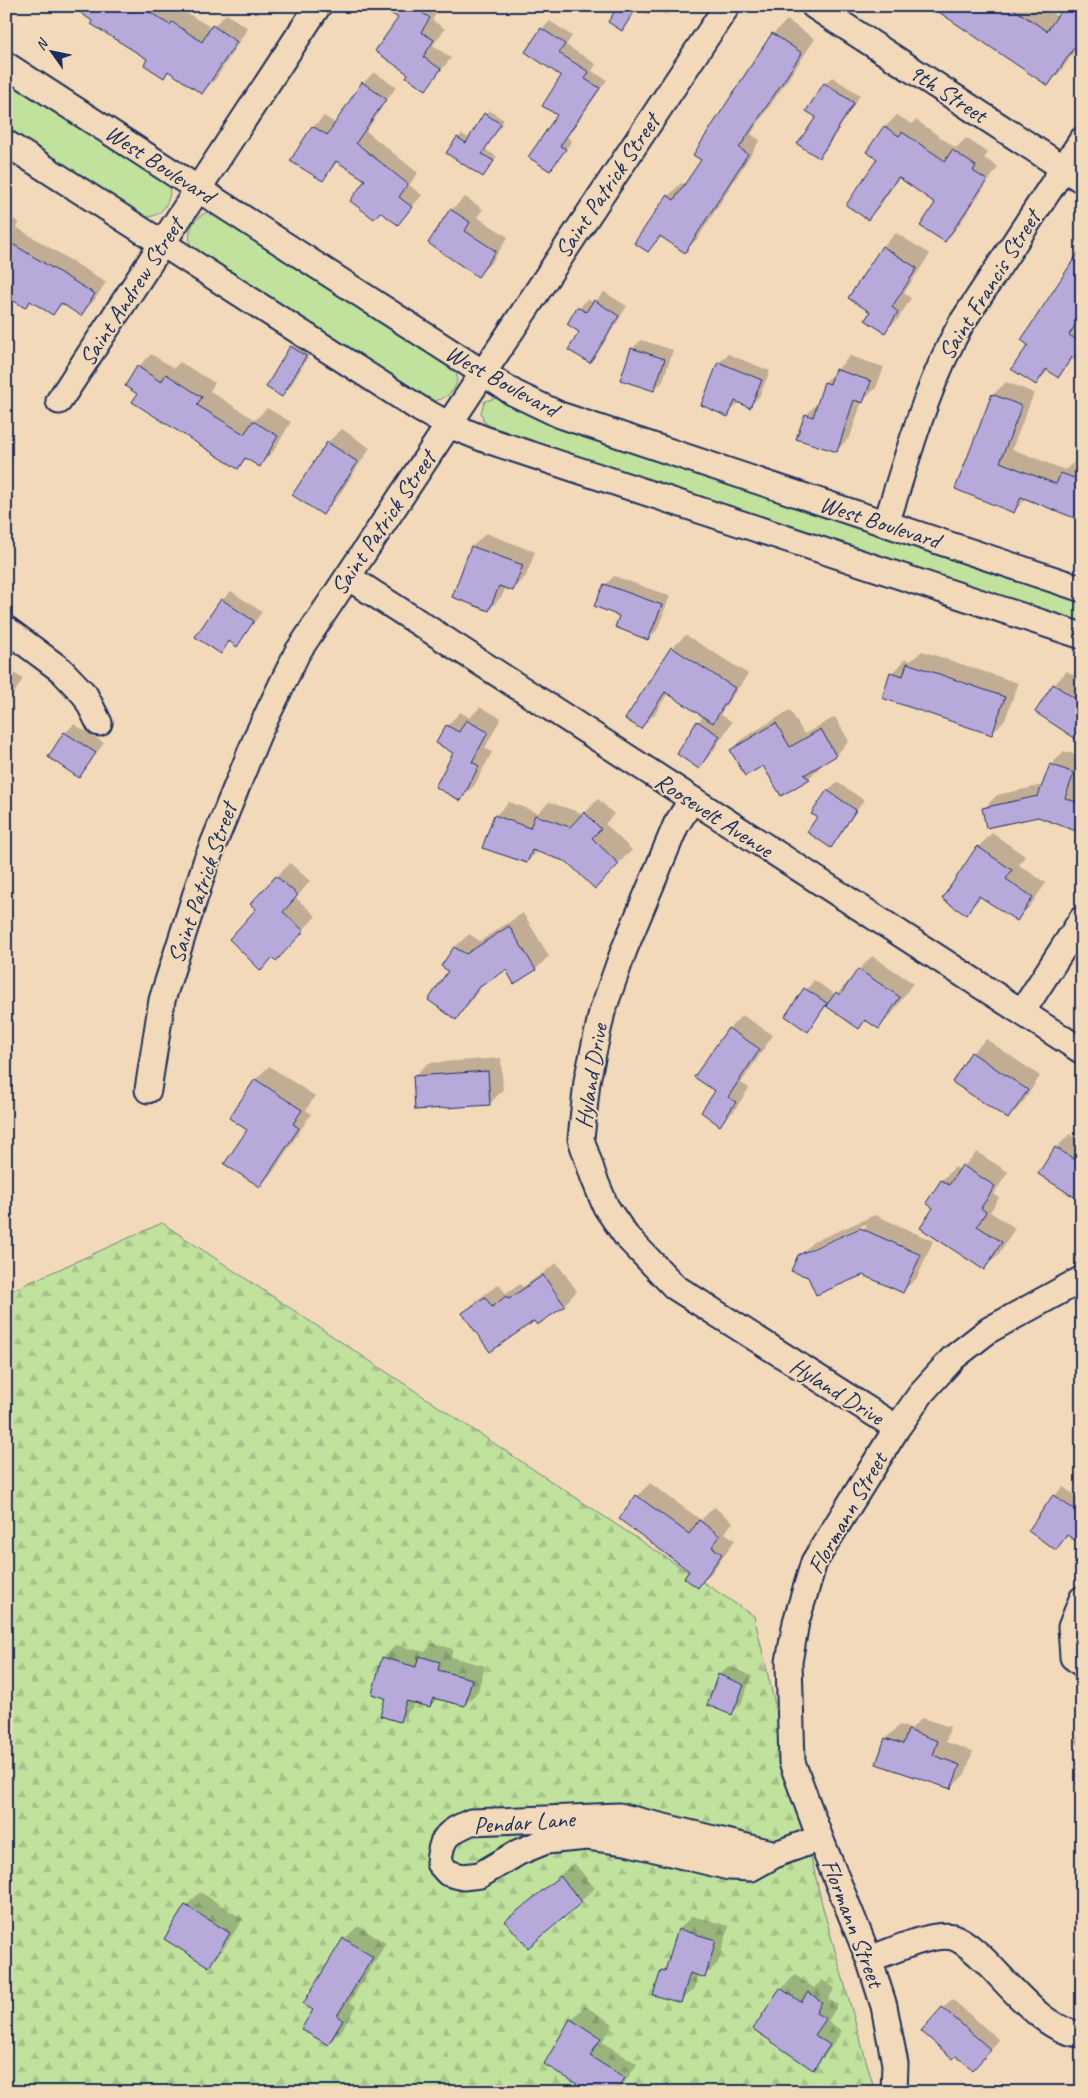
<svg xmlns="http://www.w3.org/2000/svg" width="1088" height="2098" font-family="Caveat,sans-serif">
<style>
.grass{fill:#c0e29c;stroke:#6e887d}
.forest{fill:url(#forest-firs);stroke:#6e887d}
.shadow{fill:#0003;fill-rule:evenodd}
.building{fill:#b7aada;stroke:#1b2f5e}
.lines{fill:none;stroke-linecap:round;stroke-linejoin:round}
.minor-casing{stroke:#1b2f5e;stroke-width:29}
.minor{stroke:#f2d9b9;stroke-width:25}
.labels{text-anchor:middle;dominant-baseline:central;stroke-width:4;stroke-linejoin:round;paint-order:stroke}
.street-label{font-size:24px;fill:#1b2f5e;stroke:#f2d9b9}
</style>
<defs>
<pattern id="forest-firs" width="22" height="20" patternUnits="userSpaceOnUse" patternTransform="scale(1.25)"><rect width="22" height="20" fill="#c0e29c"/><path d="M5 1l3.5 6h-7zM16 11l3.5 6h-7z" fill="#a4c289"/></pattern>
</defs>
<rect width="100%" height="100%" fill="#f2d9b9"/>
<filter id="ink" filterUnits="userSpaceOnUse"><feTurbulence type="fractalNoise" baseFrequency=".02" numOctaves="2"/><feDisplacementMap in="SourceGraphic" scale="10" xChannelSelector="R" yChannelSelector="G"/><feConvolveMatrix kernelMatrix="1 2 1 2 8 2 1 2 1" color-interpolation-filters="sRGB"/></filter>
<g filter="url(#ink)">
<path class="grass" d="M6,76L169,185C173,200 160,221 142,216L6,129Z
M207,212L216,213L455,368C463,388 445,403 426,401L193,250C185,235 191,220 207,212Z
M496,398L1082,597V623L496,429L484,422L481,412L485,401Z"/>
<path class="forest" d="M162,1223L754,1616L823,1908L875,2092H6V1293Z"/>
<path class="shadow" d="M73,6H175L212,28L226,14L248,28L215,80L202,92L170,71L163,77L149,59Z
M392,6H441L432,20L445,29L433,45L451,58L426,89L410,73L399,18Z
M619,6H675L666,15L656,9L649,15L638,9L622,29Z
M932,6H1041L1058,17L1082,6V40L1061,71L1048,84Z
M787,20L815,39L751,134L760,140L698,238L684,251L663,236L648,250L668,196L681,183L685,185L702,159L695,154L773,34Z
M550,21L572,36L566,45L596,64L592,71L607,80L567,137L572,141L550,170L562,76L542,29Z
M374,72L396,87L366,131L418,173L409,185L422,195L398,224L367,180L338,161L322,180L313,127L324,116L336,124L363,83Z
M832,77L860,95L826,150L818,157L817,117L825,84Z
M489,110L504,120L485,149L497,157L483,176L458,138L462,134L470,139Z
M897,115L912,124L916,120L956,148L966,138L988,153L984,158L998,167L957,228L945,241L937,202L900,177L880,206L868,218L885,127Z
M465,197L483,209L477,217L508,237L492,262L478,275L451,210Z
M6,214L19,223L16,227L106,282L93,302L81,314L63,303L53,313L32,300L25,307L6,295Z
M896,233L930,254L904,293L911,298L899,318L885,331L872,311L850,298L883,246Z
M1082,249V362L1075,357L1058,376L1049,370L1035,384L1029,344Z
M604,292L627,306L598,353L589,362L581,331L568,323L587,299L594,303Z
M300,338L314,347L291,386L282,395L291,347Z
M641,340L673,350L663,381L654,390L632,349Z
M151,354L174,368L180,362L215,383L210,391L255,420L267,408L291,422L273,452L259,465L247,458L238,468L139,393L138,367Z
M728,354L770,371L759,397L750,406L739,402L728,415L719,363Z
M850,356L884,367L876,388L862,401L850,437L836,451L806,415L819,401L825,382Z
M1006,382L1034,393L1012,449L1065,470L1075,461L1082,463V519L1027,498L1014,511L957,489L993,395Z
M342,429L370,448L336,500L322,513L294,495L328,442Z
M486,533L535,552L526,576L513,590L506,587L502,596L489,610L472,547Z
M614,576L670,596L657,630L648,639L621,615L605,585Z
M231,591L262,612L237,645L231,641L220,653L222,600Z
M686,635L748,674L720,714L732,722L712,753L699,767L698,722L704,716L668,693L655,714L641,727L672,648Z
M922,651L1018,683L1005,720L992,733L892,673L905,659L911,661Z
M6,668L23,679L6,706Z
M1067,671L1082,681V734L1054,685Z
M480,707L501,718L485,748L492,752L474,786L460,799L455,752L447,726L460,712L470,718Z
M790,710L804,734L835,717L849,741L836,755L821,764L822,765L809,778L781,795L763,764L731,750L745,737Z
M74,724L104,743L79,776L50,757L65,733Z
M1064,751L1082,757V773L1078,784L1082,785V824L1076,830L1039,816L983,809L997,795L1043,785L1051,765Z
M837,782L864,800L839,837L830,846L819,817L828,791Z
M598,799L614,814L605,824L632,850L595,887L568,861L538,851L527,862L495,816L509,802L538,813L549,802L584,814Z
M992,833L1025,856L1019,865L1046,883L1030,906L1016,920L982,896L966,914L943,898L978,847Z
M290,863L310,881L296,898L316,916L276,960L257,909L276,877Z
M523,913L549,956L536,969H506L485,982L469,1004L456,1018L450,970L443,966L455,947L469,934L480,941Z
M872,956L913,983L892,1014L878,1028L867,1020L859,1027L827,1005L808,1030L787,1016L814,980L836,995Z
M742,1015L773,1035L741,1083L749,1088L734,1111L720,1124L717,1091L729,1029Z
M986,1039L1040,1076L1022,1104L1008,1118L954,1081L972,1053Z
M501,1058L503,1090L489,1104L414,1076L428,1063Z
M269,1066L315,1096L306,1110L311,1114L273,1172L259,1186L248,1130L255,1080Z
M1070,1134L1082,1142V1200L1056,1148Z
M977,1152L1008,1172L994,1194L999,1198L990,1212L1015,1228L998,1255L984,1269L935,1208L942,1180L955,1167L960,1170Z
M875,1215L933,1241L917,1278L903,1291L863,1273L799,1256L813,1242ZM866,1224L867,1226L807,1253V1250Z
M557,1263L577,1291L564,1305L464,1313L477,1300L499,1284L506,1294L520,1284L523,1287Z
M650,1483L701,1520L714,1507L733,1522L725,1533L735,1540L711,1573L698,1586L690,1570L637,1496Z
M1063,1487L1082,1500V1543L1069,1534L1056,1549L1054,1496Z
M433,1643L453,1649L451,1657L485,1666L478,1691L465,1705L438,1698L430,1706L415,1702L413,1707L400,1720L386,1697L383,1658L396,1645L425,1652Z
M728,1666L752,1676L741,1704L732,1713L719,1675Z
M922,1718L950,1727L946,1742L973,1751L965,1774L951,1788L878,1763L886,1738L900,1725L911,1729Z
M1082,1730V1747L1074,1742Z
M1082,1850V1880L1076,1878L1081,1866L1076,1864Z
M574,1863L595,1888L581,1901L507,1921Z
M200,1892L243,1919L222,1951L209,1965L186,1906Z
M692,1916L729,1926L718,1963L704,1976L698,1974L694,1988L680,2002L662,1971L668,1965L679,1929Z
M358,1926L386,1943L350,2002L356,2006L342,2030L328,2044L314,2009L344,1939Z
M795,1975L814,1988L822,1980L835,1988L828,1999L838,2005L828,2021L842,2031L826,2055L813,2068L781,1989Z
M952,1999L999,2040L982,2060L923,2030Z
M585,2006L613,2024L602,2042L637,2064L618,2092H592L571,2020Z"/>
<path class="building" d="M71,6H140L170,25L172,22L202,42L212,25L237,42L202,94L168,71L164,78L144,65L147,59L91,24L92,21Z
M380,6H413L430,18L421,32L434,40L423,57L441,69L426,90L406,77L408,74L375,51L398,18Z
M618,6H637L622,31L608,22Z
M930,6H1009L1047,31L1064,6H1082V36L1048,86Z
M541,28L565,44L559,53L589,72L585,79L600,88L560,146L566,149L550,171L528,157L557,115L542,106L561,76L525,52Z
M772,33L802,53L739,148L748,154L685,253L660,236L648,252L634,243L667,195L674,200L701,160L693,155Z
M362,82L386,99L356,143L408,184L399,197L412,207L398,225L380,212L374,219L350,201L365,180L336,161L323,181L290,161L312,126L327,135Z
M824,83L854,103L819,158L797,144L816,117L806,111Z
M484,113L501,124L482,154L494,161L483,177L446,153L457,137L466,143Z
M884,126L899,136L902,132L945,161L952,150L976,166L973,171L987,180L945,242L920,226L935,203L898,177L868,220L846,205L877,159L866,152Z
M450,209L470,222L465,231L496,251L478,277L428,243Z
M6,240L95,294L81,316L61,303L53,315L30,301L25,308L6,296Z
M882,246L917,268L892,307L898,312L885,333L865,320L870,312L848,298Z
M1082,247V314L1069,335L1082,343V363L1072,357L1058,378L1046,369L1036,385L1011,369L1028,345L1021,340Z
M594,300L619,316L590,363L568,350L579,332L567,324L577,307L586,312Z
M290,346L306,356L282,397L266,387Z
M631,348L665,359L654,391L620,380Z
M718,362L762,380L750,408L735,401L728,417L701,405Z
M137,366L161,382L166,374L202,397L197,405L244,434L253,421L278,436L260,467L245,458L238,469L132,402L137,394L125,386Z
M835,369L871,381L863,403L854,400L837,452L796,439L805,414L813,417L824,382L830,384Z
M992,394L1022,406L1000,462L1056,484L1061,473L1082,481V521L1021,497L1014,513L955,489Z
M327,442L358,462L323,515L292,495Z
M471,546L523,565L513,591L499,586L489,611L452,597Z
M604,584L662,605L648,640L615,627L619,616L594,606Z
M221,599L254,621L237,647L229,641L221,654L195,637Z
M671,647L735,688L713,723L665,692L641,729L625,719Z
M907,663L1005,697L992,735L882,698L890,672L903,676Z
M1053,684L1082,703V743L1035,712Z
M466,720L488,732L472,762L479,766L461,801L435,787L453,753L436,743L446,725L459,732Z
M697,721L720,736L699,769L677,754Z
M776,723L790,747L821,729L836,756L804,775L810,779L781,796L763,766L745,776L730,750Z
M64,732L96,753L79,778L48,757Z
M1050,764L1074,773L1065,798L1082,804V816L1076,831L1038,817L986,828L982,808L1038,796Z
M827,790L856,810L831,848L807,832L817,817L811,814Z
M584,812L601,829L592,838L619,864L595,889L567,862L532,850L527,863L482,848L494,815L530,828L535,815L570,827Z
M977,846L1012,870L1006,879L1033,897L1017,921L979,896L966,915L942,899Z
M276,876L298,895L283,912L304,931L276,961L272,958L261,971L229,939L256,909L250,904Z
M509,926L536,970L514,984L506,970L478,988L456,1020L428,1000L448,971L441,966L454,947L466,954Z
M858,969L900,997L879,1029L865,1020L859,1029L826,1006L836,992L840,995Z
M804,988L827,1003L808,1032L785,1016Z
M728,1028L760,1049L728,1097L736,1102L720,1126L701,1112L715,1091L694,1077Z
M971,1052L1028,1090L1008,1119L952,1082Z
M488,1071L490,1105L415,1110L413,1076Z
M255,1079L302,1110L293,1124L299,1128L260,1187L224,1164L247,1130L229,1118Z
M1055,1147L1082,1164V1202L1038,1174Z
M962,1165L995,1186L981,1208L986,1212L977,1226L1002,1242L984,1270L920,1228L933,1208L926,1203L941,1180L949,1185Z
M860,1228L921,1255L903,1293L863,1275L816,1295L808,1277L791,1271L798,1255Z
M543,1275L565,1306L537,1325L534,1321L490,1352L462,1313L485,1297L492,1307L506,1296L509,1299Z
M636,1495L689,1534L699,1520L720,1536L712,1547L722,1554L698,1588L684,1578L689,1571L619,1519Z
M1053,1495L1082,1515V1545L1067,1535L1056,1550L1028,1531Z
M419,1656L440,1662L438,1670L472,1679L465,1706L433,1698L430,1707L406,1701L400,1722L380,1716L385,1698L372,1694L382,1657L416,1667Z
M718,1674L744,1685L732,1715L707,1705Z
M908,1730L938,1741L933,1755L960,1765L951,1789L876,1764L885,1738L903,1744Z
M560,1876L582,1902L528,1948L505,1921Z
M185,1905L230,1933L209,1967L164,1939Z
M678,1929L716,1940L705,1978L690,1973L681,2003L653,1995L661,1970L665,1971Z
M343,1938L373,1957L337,2016L343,2020L328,2045L301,2029L313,2010L303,2004Z
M780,1988L801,2002L808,1992L822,2002L816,2013L826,2019L815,2035L830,2045L813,2070L753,2029Z
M942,2007L991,2050L973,2070L956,2056L953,2059L921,2031Z
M570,2019L601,2038L590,2056L625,2078L616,2092H590L544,2064Z"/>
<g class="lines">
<defs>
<path id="minor" d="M814,6L1082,180
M6,65L514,393L560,415L1082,589
M6,143L420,409L449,425L484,439L1082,636
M59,401L318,6
M886,524C908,456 926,387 961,324L1082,140
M348,577L1082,1051
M6,629L61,670L85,695L99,723
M691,801L676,825L624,950L602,1012L587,1081L581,1139L594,1178L606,1207L626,1236L675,1287L897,1428
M1022,1012L1082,919
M148,1090L162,1000L206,862L258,734L297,653L727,6
M1082,1599L1071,1627L1073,1657L1082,1664
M776,1854L619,1816L471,1822C448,1832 441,1836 439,1863L448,1873L463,1877L480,1875L519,1852L546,1841L587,1837L626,1842L729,1867L751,1868L776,1854L820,1838
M869,1959C891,1952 931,1932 953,1937C963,1940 971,1948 978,1954C1006,1979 1043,2033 1082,2034
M894,2092L895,2064L884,2006L869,1959L820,1838L792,1762L789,1662L796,1622L814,1562L897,1428L923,1391L953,1358L989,1330L1082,1279"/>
</defs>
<use href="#minor" class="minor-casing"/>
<use href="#minor" class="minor"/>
</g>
</g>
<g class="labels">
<g class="street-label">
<text transform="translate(948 93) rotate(33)">9th Street</text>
<text transform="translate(160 164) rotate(33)">West Boulevard</text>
<text transform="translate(607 186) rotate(-56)">Saint Patrick Street</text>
<text transform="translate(989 285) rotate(-58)">Saint Francis Street</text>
<text transform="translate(131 292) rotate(-57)">Saint Andrew Street</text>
<text transform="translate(502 381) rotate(29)">West Boulevard</text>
<text transform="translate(880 522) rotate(18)">West Boulevard</text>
<text transform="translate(383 523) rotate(-56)">Saint Patrick Street</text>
<text transform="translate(714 815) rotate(33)">Roosevelt Avenue</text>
<text transform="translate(202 883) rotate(-71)">Saint Patrick Street</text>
<text transform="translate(591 1076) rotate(-81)">Hyland Drive</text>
<text transform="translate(837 1391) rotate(32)">Hyland Drive</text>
<text transform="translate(847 1513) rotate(-60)">Flormann Street</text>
<text transform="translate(524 1822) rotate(-4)">Pendar Lane</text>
<text transform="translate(853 1923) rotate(69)">Flormann Street</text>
</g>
</g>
<rect width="1088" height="2098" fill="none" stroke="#f2d9b9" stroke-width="25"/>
<rect x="12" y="12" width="1063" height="2073" fill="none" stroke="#1b2f5e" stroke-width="2" filter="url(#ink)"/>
<g transform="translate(52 52) rotate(303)" stroke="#f2d9b9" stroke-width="4" paint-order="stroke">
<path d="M0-4L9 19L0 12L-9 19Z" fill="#1b2f5e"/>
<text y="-8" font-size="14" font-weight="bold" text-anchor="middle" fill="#1b2f5e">N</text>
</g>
</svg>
